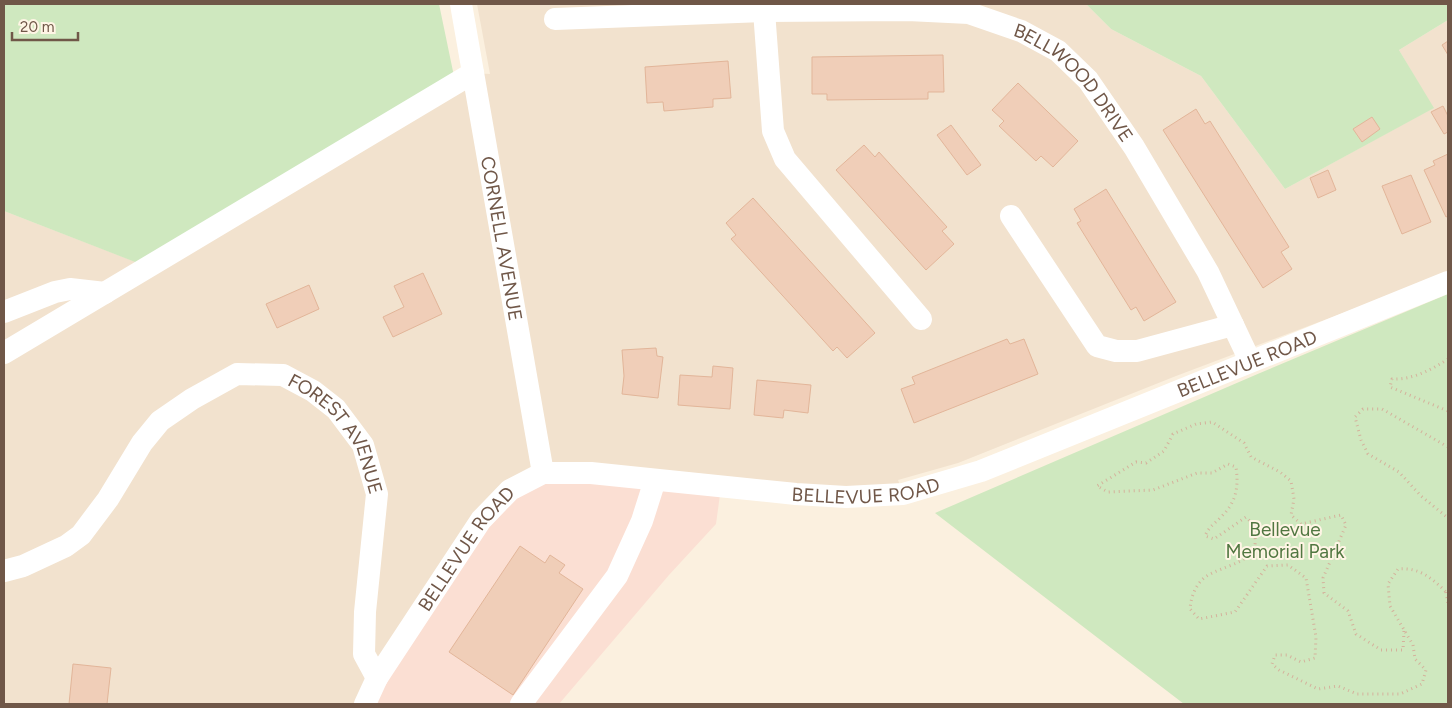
<svg xmlns="http://www.w3.org/2000/svg" width="1452" height="708" font-family="Figtree,sans-serif">
<style>
.residential{fill:#f2e2ce}
.commercial{fill:#fbdfd3}
.green{fill:#cfe8bf}
.building{fill:#f0ceb8;stroke:#e2b599}
.lines{fill:none;stroke-linecap:round;stroke-linejoin:round}
.path{stroke:#d4b29c;stroke-width:3;stroke-dasharray:1 4;stroke-linecap:butt}
.minor{stroke:#fff;stroke-width:22}
.labels{text-anchor:middle;dominant-baseline:central;stroke-width:4;stroke-linejoin:round;paint-order:stroke}
.street-label{font-size:19px;fill:#705748;stroke:#fff5e5}
.park-label{font-size:19px;fill:#517741;stroke:#fff5e5}
</style>
<rect width="100%" height="100%" fill="#fbf0df"/>
<path class="residential" d="M477,4H1086L1111,29L1201,76L1285,189L1433,108L1399,50L1448,20V282L1367,304L1176,376L958,463L898,480L903,494L655,480L365,704H4V211L149,267L473,73L490,74Z"/>
<path class="commercial" d="M543,473L721,487L716,524L669,575L559,704H365L481,520Z"/>
<path class="green" d="M4,4H439L455,81L148,267L4,211Z
M1086,4H1448V20L1399,50L1434,108L1285,189L1201,76L1111,29Z
M1448,294V704H1184L935,513L1260,373Z"/>
<path class="building" d="M1448,41V55L1442,45Z
M943,55L944,92H928V99L827,100V94H812V57Z
M728,61L731,98L713,99V107L664,111L663,102L647,103L645,67Z
M1018,83L1078,141L1053,167L1041,156L1036,161L999,126L1004,121L992,110Z
M1443,106L1448,116V132L1444,134L1431,112Z
M1196,109L1205,124L1210,121L1289,247L1281,252L1292,269L1263,288L1163,130Z
M1372,117L1380,129L1362,142L1353,129Z
M951,125L981,165L967,175L937,135Z
M864,145L875,157L879,152L947,227L942,231L954,244L926,270L836,170Z
M1448,154V216L1446,217L1424,170L1435,165L1433,161Z
M1328,170L1336,190L1318,198L1310,178Z
M1411,175L1431,222L1402,234L1382,186Z
M1106,189L1176,302L1144,321L1136,307L1131,310L1077,223L1081,221L1074,209Z
M753,198L875,333L847,358L837,347L833,351L731,239L736,235L726,223Z
M423,273L442,314L393,337L383,317L404,307L394,286Z
M309,285L319,309L277,328L266,304Z
M1007,339L1010,344L1024,339L1038,374L914,423L901,389L915,384L912,377Z
M656,348L657,356L663,357L658,398L622,394L624,376L622,350Z
M713,366L733,368L730,409L678,405L680,375L712,377Z
M757,380L811,385L808,413L784,410L783,418L754,415Z
M520,546L545,563L550,555L565,565L559,573L583,589L513,695L449,652Z
M73,664L111,668L107,704H69Z"/>
<g class="lines">
<path class="path" d="M1448,359C1431,370 1412,380 1392,379L1390,387L1448,411
M1448,447L1382,409H1363L1355,417L1361,440L1368,454L1399,472L1421,496L1448,518
M1446,592L1448,604
M1404,631L1403,650H1381L1356,634L1348,611L1324,593L1323,578L1346,525L1341,515L1301,524L1291,515L1294,499L1291,481L1280,472L1251,457L1244,443L1212,422L1196,424L1173,434L1164,451L1146,463L1136,462L1097,486L1108,492L1153,490L1197,473H1212L1228,464L1236,467C1239,488 1236,503 1220,518C1213,525 1209,527 1205,536L1214,539L1246,517C1253,524 1254,528 1255,537C1259,564 1220,565 1204,578C1195,586 1191,597 1190,609L1199,619L1235,612L1267,566L1288,565L1306,578L1316,637L1315,658L1301,662L1287,655H1275L1272,664L1279,670L1318,689L1338,686L1357,694H1400L1422,684L1426,670L1415,659L1413,645L1390,606L1388,584L1398,569C1419,567 1432,578 1446,592L1448,590"/>
<g class="minor">
<path id="s1" d="M461,4L543,473"/>
<path d="M764,11L773,131L785,159L921,319"/>
<path id="s2" d="M555,19L764,11L908,10L969,13L1021,31L1058,51L1088,80L1134,147L1208,272L1250,361"/>
<path d="M1011,216L1097,346L1116,351H1137L1233,325"/>
<path d="M4,312L55,292L70,289L105,293"/>
<path d="M4,353L473,73"/>
<path id="s3" d="M4,571L23,566L66,546L81,535L108,499L142,443L160,421L192,399L237,374L283,375L313,391L336,409L363,445L377,494L365,612L364,654L377,678"/>
<path id="s4" d="M365,704L377,678L481,520L510,490L543,473H591L796,494L846,497L903,494L981,471L1448,282"/>
<path d="M521,704L617,576L642,521L655,480"/>
</g>
</g>
<g class="labels">
<g class="street-label">
<text stroke="none"><textPath href="#s2" startOffset="544">BELLWOOD DRIVE</textPath></text>
<text stroke="none"><textPath href="#s1" startOffset="238">CORNELL AVENUE</textPath></text>
<text stroke="none"><textPath href="#s4" startOffset="1026">BELLEVUE ROAD</textPath></text>
<text stroke="none"><textPath href="#s3" startOffset="444">FOREST AVENUE</textPath></text>
<text stroke="none"><textPath href="#s4" startOffset="621">BELLEVUE ROAD</textPath></text>
<text stroke="none"><textPath href="#s4" startOffset="186">BELLEVUE ROAD</textPath></text>
</g>
<g class="park-label">
<text x="1285" y="529">Bellevue<tspan x="1285" dy="22">Memorial Park</tspan></text>
</g>
</g>
<rect width="1452" height="708" fill="none" stroke="#705748" stroke-width="10"/>
<path d="M12 32v8h66v-8" fill="none" stroke="#705748" stroke-width="2.5"/>
<text x="20" y="32" font-size="15" fill="#705748" stroke="#fff5e5" stroke-width="4" paint-order="stroke">20 m</text>
</svg>
